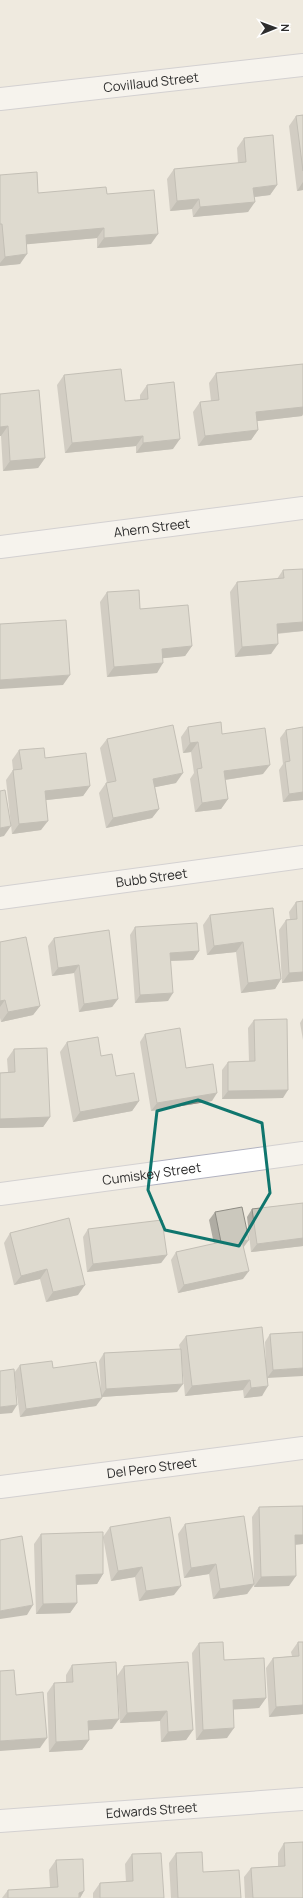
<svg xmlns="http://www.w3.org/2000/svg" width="303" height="1898" font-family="Manrope,sans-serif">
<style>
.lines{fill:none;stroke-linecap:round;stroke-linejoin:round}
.street-casing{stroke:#b2b3c1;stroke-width:24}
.secondary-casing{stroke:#b2b3c1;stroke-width:24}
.street{stroke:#fff;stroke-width:22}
.secondary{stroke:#fff;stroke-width:22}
.wall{fill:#afaca3}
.shaded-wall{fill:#8e8c84}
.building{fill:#cbc8bd;stroke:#8e8c84}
.marked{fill:none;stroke:#0f766e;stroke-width:3;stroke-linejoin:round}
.labels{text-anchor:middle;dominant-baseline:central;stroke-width:3;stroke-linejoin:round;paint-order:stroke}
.street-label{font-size:13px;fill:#2d2d2d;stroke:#fff}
</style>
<rect width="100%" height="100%" fill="#efeadf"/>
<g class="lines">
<defs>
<g id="street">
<path id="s1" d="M0,547L303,508"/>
<path id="s2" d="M0,898L303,857"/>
<path id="s3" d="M0,1194L303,1153"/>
<path id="s4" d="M0,1487L303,1448"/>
<path id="s5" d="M0,1821L303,1799"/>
</g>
<g id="secondary">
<path id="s6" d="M0,99L303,65"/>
</g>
</defs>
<use href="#street" class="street-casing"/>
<use href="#secondary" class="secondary-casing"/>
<use href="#street" class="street"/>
<use href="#secondary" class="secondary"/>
</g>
<path class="wall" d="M303,115V190L297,191L289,126L296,116Z
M244,138L277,185L270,195L254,197L248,212L193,217L192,209L170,211L167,179L174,169L238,163L237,148Z
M0,175L38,193L107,194L151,244L97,248V238L26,244L20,264L0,266Z
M303,364V414L302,416L257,421L258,430L251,440L198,446L193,412L200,402L211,401L209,383L216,373Z
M64,375L125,401L140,400V395L147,385L173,449L136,453V446L65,453L57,385Z
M0,394L45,458L38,468L3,471L1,436H0Z
M283,570L303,631L277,634L271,654L235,657L230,592L237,582L277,579Z
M107,592L140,609L192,646L185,656L163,658L157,673L107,677L100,602Z
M188,727L222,734L263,774L225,780L228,799L221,809L195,812L190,779L194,773L191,752L183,753L181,737Z
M303,727V800L283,802L279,770L283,764L280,738L286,730Z
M107,739L176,783L155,787L159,809L152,818L106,828L99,793L106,783H107L100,748Z
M19,750L90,786L83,796L46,800L41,830L12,834L6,780L13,770L12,760Z
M303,901V981L282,983L279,930L286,920L290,919L289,912L296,902Z
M273,908L281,979L275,989L241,993L236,952L207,955L203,925L210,915Z
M135,927L199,951L193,960L171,961L168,1001L135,1003L130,935Z
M54,938L118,999L112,1007L79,1012L74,973L52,976L48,946Z
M0,942L40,1006L33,1015L1,1022L0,1018Z
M303,1018V1040L300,1023Z
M254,1020L283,1098L222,1099V1070L228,1062L249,1061L248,1028Z
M145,1034L186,1068L212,1101L151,1111L140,1042Z
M67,1042L101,1056L116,1076L139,1101L132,1111L73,1122L60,1052Z
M14,1049L50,1117L43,1127L0,1128V1073L8,1072L7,1059Z
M303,1203V1246L251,1252L247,1217L252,1209Z
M215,1212L244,1247L243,1279L178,1293L171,1260L176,1252L214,1244L209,1220Z
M88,1229L167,1255L161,1263L87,1272L83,1237Z
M10,1233L78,1295L46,1302L40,1279L14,1285L4,1243Z
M303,1332L268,1378L262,1396L244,1398L243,1390L185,1396L182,1365L177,1392L101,1397L96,1406L20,1417L14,1373L20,1365L53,1368L101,1390L99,1361L104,1353L180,1349L179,1345L186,1336L266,1367L265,1342L270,1334Z
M303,1506V1544L295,1545L289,1586L254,1587V1585L247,1594L213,1599L209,1574L184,1578L178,1534L185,1524L254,1581L252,1517L259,1507Z
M110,1527L174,1595L139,1601L135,1577L111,1581L103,1537Z
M41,1534L103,1574L97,1584L76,1585L77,1603L70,1613L36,1614L34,1544Z
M298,1642L303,1714L269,1717L266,1668L273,1658L292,1656L291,1652Z
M199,1643L224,1660L266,1698L259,1708L234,1709L227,1738L196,1740L192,1653Z
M72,1665L112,1729L89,1730V1740L82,1750L49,1752L47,1693L54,1683H66V1675Z
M124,1666L193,1730L186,1740L161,1742L160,1721L120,1723L117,1676Z
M284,1843L303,1898H245L244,1877L251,1868L278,1866V1853Z
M176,1853L203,1872L241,1898H171L169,1863Z
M132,1854L164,1898H93V1893L100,1883L126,1882L125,1864Z
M56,1860L84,1891L80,1898L50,1887L49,1870Z
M8,1890V1898H2Z"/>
<path class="shaded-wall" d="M303,182V190L297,191Z
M277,185L270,195L246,198L253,188Z
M199,199L192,209L170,211L177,201Z
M255,202L248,212L193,217L200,207Z
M104,228L97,238L19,245L26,235Z
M158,234L151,244L97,248L104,238Z
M27,254L20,264L0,266V263L5,257Z
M303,407V414L302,416L249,422L256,412Z
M8,426L1,436H0V427Z
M258,430L251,440L198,446L205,436Z
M143,436L136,446L65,453L72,443Z
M180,439L173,449L136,453L143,443Z
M45,458L38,468L3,471L10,461Z
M303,622V631L270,634L277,624Z
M278,644L271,654L235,657L242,647Z
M192,646L185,656L155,659L162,649Z
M163,663L157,673L107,677L114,667Z
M70,675L63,685L0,689V680Z
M198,742L191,752L183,753L190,743Z
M270,765L263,774L217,781L224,771Z
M183,773L176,783L146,789L153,779Z
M90,786L83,796L38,801L45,791Z
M303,792V800L283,802L289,794Z
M228,799L221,809L195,812L202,803Z
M159,809L152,818L106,828L113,818Z
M48,821L41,830L12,834L19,824Z
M11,826L4,836L0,837V828Z
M243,942L236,952L207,955L214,946Z
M199,951L193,960L165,961L170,953Z
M79,965L74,973L52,976L58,968Z
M303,972V981L282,983L289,973Z
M281,979L275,989L241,993L248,983Z
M173,993L168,1001L135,1003L140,995Z
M118,999L112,1007L79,1012L84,1004Z
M5,1000L0,1007V1001Z
M40,1006L33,1015L1,1022L8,1012Z
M288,1090L283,1098L222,1099L228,1091Z
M217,1093L212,1101L151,1111L157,1103Z
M139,1101L132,1111L73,1122L80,1112Z
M50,1117L43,1127L0,1128V1119Z
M303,1238V1246L251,1252L257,1244Z
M249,1240L243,1248L242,1241Z
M167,1255L161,1263L87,1272L93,1264Z
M47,1269L40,1279L14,1285L21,1276Z
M249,1271L243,1279L178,1293L184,1285Z
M85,1285L78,1295L46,1302L53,1292Z
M303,1368V1376L267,1378L273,1370Z
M250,1380L243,1390L185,1396L192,1386Z
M183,1384L177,1392L101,1397L106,1389Z
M268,1386L262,1396L244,1398L251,1388Z
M102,1398L96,1406L20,1417L26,1409Z
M17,1405L12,1413L0,1414V1407Z
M295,1535H303V1544L288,1545Z
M216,1564L209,1574L184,1578L191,1568Z
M142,1567L135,1577L111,1581L118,1571Z
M103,1574L97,1584L69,1585L76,1575Z
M296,1576L289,1586L254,1587L261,1577Z
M254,1584L247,1594L213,1599L220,1589Z
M181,1586L174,1595L139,1601L146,1591Z
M77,1603L70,1613L36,1614L43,1604Z
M33,1605L27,1615L0,1619V1611Z
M266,1698L259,1708L226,1710L233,1700Z
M303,1705V1714L269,1717L276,1707Z
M167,1711L160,1721L120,1723L127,1713Z
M119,1719L112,1729L81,1731L88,1721Z
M234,1728L227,1738L196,1740L203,1730Z
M193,1730L186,1740L161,1742L168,1732Z
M47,1738L40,1748L0,1751V1741Z
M89,1740L82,1750L49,1752L56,1742Z
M84,1891L80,1898L79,1893Z"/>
<path class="building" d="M303,115V171L296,116Z
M273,135L277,185L253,188L255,202L200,207L199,199L177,201L174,169L246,162L244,138Z
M37,172L38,193L106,187L107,194L154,190L158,234L104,238V228L26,235L27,254L5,257L2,224H0V175Z
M303,364V407L256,412L258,430L205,436L200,402L219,400L216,373Z
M121,369L125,401L148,399L147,385L174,382L180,439L143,443V436L72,443L64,375Z
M39,390L45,458L10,461L8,426L0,427V394Z
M303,569V622L277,624L278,644L242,647L237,582L284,578L283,570Z
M139,590L140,609L188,605L192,646L162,649L163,663L114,667L107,592Z
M66,620L70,675L0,680V624Z
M221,722L222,734L265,728L270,765L224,771L228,799L202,803L197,769L202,768L198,742L190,743L188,727Z
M173,725L183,773L153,779L159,809L113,818L106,783L116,781L107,739Z
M303,727V792L289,794L285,762L290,761L286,730Z
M44,748L45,758L86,753L90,786L45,791L48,821L19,824L13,770L22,769L19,750Z
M5,790L11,826L0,828V791Z
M303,901V972L289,973L286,920L297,919L296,902Z
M273,908L281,979L248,983L243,942L214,946L210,915Z
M197,923L199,951L170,953L173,993L140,995L135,927Z
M109,930L118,999L84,1004L79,965L58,968L54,938Z
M26,937L40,1006L8,1012L5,1000L0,1001V942Z
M287,1019L288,1090L228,1091V1062L255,1061L254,1020Z
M180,1028L186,1068L213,1064L217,1093L157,1103L145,1034Z
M98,1037L101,1056L112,1054L116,1076L134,1073L139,1101L80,1112L67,1042Z
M47,1048L50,1117L0,1119V1073L15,1072L14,1049Z
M303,1203V1238L257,1244L252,1209Z
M242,1207L249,1240L242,1241L249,1271L184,1285L176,1252L221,1242L215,1212Z
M69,1218L85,1285L53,1292L47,1269L21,1276L10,1233Z
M162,1220L167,1255L93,1264L88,1229Z
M262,1327L268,1386L251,1388L250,1380L192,1386L186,1336Z
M303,1332V1368L273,1370L270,1334Z
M181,1349L183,1384L106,1389L104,1353Z
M52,1361L53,1368L96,1362L102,1398L26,1409L20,1365Z
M14,1369L17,1405L0,1407V1371Z
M303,1506V1535H295L296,1576L261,1577L259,1507Z
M244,1516L254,1584L220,1589L216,1564L191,1568L185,1524Z
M170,1517L181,1586L146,1591L142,1567L118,1571L110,1527Z
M103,1532V1574L76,1575L77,1603L43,1604L41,1534Z
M22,1536L33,1605L0,1611V1540Z
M223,1642L224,1660L264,1658L266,1698L233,1700L234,1728L203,1730L199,1643Z
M298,1642H303V1705L276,1707L273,1658L299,1656Z
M116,1662L119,1719L88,1721L89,1740L56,1742L54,1683L73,1682L72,1665Z
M188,1662L193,1730L168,1732L167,1711L127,1713L124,1666Z
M14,1670L16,1695L43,1692L47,1738L0,1741V1671Z
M303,1842V1898H253L251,1868L285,1866L284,1843Z
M202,1852L203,1872L239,1870L241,1898H178L176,1853Z
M161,1853L164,1898H100V1883L133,1881L132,1854Z
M83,1859L84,1891L79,1893V1898H8V1890L58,1887L56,1860Z"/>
<path d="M0 0H303V1898H0ZM198,1100L262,1123L270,1193L239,1246L165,1230L148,1190L157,1111Z" fill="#efeadf" fill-opacity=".55" fill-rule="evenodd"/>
<path class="marked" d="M198,1100L262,1123L270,1193L239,1246L165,1230L148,1190L157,1111Z"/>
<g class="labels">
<g class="street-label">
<text stroke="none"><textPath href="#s6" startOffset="152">Covillaud Street</textPath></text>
<text stroke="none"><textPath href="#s1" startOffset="153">Ahern Street</textPath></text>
<text stroke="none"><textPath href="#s2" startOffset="153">Bubb Street</textPath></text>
<text stroke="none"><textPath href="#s3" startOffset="153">Cumiskey Street</textPath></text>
<text stroke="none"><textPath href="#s4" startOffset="153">Del Pero Street</textPath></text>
<text stroke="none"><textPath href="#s5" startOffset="152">Edwards Street</textPath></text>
</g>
</g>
<g transform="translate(275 28) rotate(89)" stroke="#ffffff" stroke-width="3" paint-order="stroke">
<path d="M0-3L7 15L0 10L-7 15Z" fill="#2d2d2d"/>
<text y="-6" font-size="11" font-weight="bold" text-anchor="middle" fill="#2d2d2d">N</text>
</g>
</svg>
